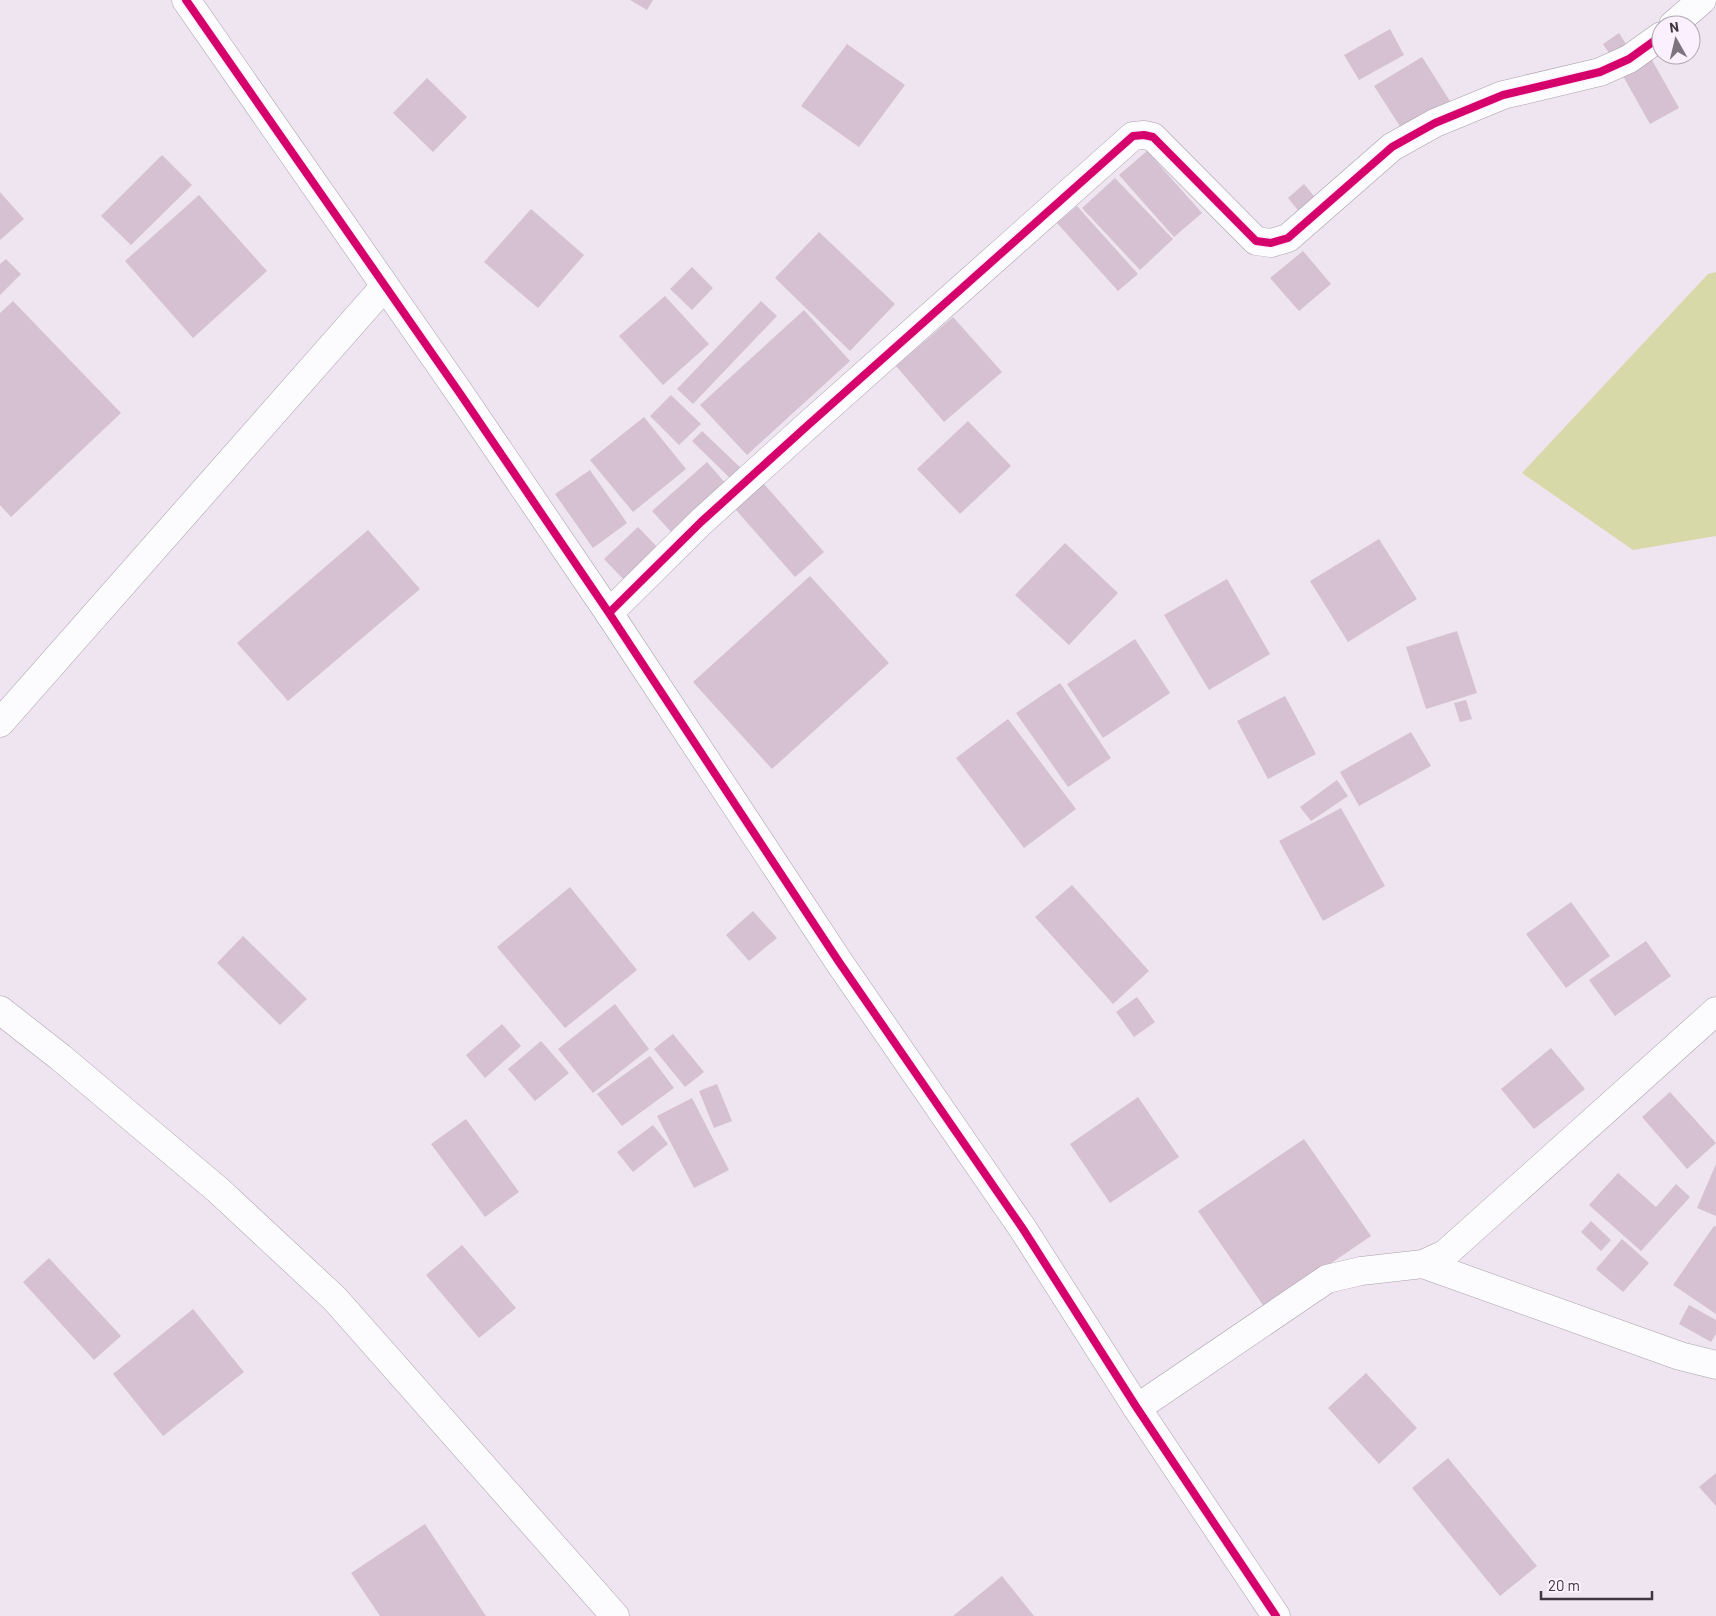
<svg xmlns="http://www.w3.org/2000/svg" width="1716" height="1616" font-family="Barlow,sans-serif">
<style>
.green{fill:#d8d9a9}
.building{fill:#d5c1d2}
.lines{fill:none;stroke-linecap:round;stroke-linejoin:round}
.street-casing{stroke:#a9a1ab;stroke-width:29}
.secondary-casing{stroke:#a9a1ab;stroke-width:29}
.street{stroke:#fcfbfd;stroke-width:28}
.secondary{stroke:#fcfbfd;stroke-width:28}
.cycleway-casing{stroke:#fbf0fd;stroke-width:11}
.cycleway{stroke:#d6006c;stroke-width:8}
</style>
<rect width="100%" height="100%" fill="#eee5f1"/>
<path class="green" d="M1716,272V536L1633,550L1522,473L1708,274Z"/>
<path class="building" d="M630,0H653L647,10Z
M1390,29L1404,55L1359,80L1344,55Z
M1619,33L1631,52L1615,62L1603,44Z
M847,44L905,85L859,147L801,106Z
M1648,53L1679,108L1650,124L1619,69Z
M1422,57L1450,101L1403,131L1374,86Z
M427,78L467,117L433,152L393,113Z
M1147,151L1202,213L1174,237L1119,175Z
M162,155L192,185L131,245L101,216Z
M1115,178L1173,239L1140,270L1082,208Z
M1304,184L1318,201L1301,214L1288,198Z
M0,192L24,219L0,240Z
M199,195L267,271L193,338L125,261Z
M1077,206L1138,274L1118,291L1057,223Z
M531,209L584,255L538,308L484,262Z
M819,232L895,304L850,351L775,278Z
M1303,251L1331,284L1299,311L1270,278Z
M6,259L21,274L0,295V264Z
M692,267L713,288L692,310L670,289Z
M665,296L709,344L663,385L619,336Z
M13,301L121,413L11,517L0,505V313Z
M761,301L777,316L693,404L677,389Z
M804,310L850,361L747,455L700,405Z
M953,317L1002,372L944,422L896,366Z
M671,395L701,424L679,445L650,416Z
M644,417L686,469L633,512L590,460Z
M968,421L1011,466L960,514L917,469Z
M702,431L743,470L733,481L692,441Z
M707,462L727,485L672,533L652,511Z
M590,470L627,523L593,548L555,494Z
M757,476L824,552L795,577L729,502Z
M638,527L660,550L626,582L604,559Z
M368,530L420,589L288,701L237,643Z
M1379,539L1417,599L1348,642L1310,581Z
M1065,543L1118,593L1069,645L1015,595Z
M810,576L889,663L772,769L693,682Z
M1227,579L1270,654L1209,690L1164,615Z
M1457,631L1477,693L1426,709L1406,647Z
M1135,639L1170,693L1103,738L1067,684Z
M1060,683L1111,758L1068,787L1016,713Z
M1285,696L1316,754L1268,779L1237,721Z
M1466,700L1472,719L1460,722L1454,703Z
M1008,719L1076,809L1024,848L956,758Z
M1411,732L1431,766L1359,806L1340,772Z
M1337,780L1348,796L1311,821L1300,807Z
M1341,808L1385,886L1323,921L1279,841Z
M1072,885L1149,971L1113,1004L1035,917Z
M570,887L637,970L565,1028L497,947Z
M1571,902L1610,956L1566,988L1526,934Z
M753,911L777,938L749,961L726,935Z
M243,936L307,999L280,1025L217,963Z
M1646,941L1671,976L1615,1016L1589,980Z
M1137,997L1155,1022L1134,1037L1116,1012Z
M615,1004L649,1049L593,1093L558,1049Z
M502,1024L521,1046L485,1078L466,1055Z
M673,1034L704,1072L685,1087L654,1049Z
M541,1041L569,1073L535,1101L508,1069Z
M1551,1048L1585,1089L1534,1129L1501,1089Z
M650,1056L674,1088L622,1126L597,1094Z
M717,1084L732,1121L714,1128L699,1091Z
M1670,1092L1716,1143L1687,1169L1642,1117Z
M1138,1097L1179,1157L1110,1203L1070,1144Z
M692,1098L729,1170L694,1188L657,1116Z
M466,1119L519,1192L485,1217L431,1144Z
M653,1125L668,1144L633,1172L617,1152Z
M1304,1139L1371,1236L1265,1308L1198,1211Z
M1716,1164V1216L1697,1208Z
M1618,1173L1656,1207L1676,1184L1690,1197L1641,1251L1589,1205Z
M1591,1221L1611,1240L1601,1251L1581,1232Z
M1714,1226L1716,1227V1314L1673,1285Z
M1622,1239L1649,1263L1623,1292L1596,1269Z
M462,1245L516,1308L479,1338L426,1275Z
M49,1258L121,1336L94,1360L23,1282Z
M1689,1305L1716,1320V1334L1711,1342L1679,1324Z
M193,1309L244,1372L163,1436L113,1374Z
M1366,1373L1417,1428L1379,1464L1328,1408Z
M1448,1458L1537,1566L1500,1596L1412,1488Z
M1716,1473V1506L1699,1487Z
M425,1524L486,1616H380L351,1573Z
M1002,1576L1034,1616H953Z"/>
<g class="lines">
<defs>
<path id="street" d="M1673,25L1702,0
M609,613L701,522L807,426L1133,136L1144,135L1153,137L1256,241L1271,243L1288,238L1392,147L1435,123L1503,95L1600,72L1629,59L1661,36
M0,723L384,287
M0,1010L60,1057L218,1190L335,1299L615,1616
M1423,1264L1680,1356L1716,1365
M1137,1408L1327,1279L1361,1271L1423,1264L1445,1254L1716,1011"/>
<path id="secondary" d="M186,0L461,395L609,613L839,962L1023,1229L1137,1408L1276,1616"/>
</defs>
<use href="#street" class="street-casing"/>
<use href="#secondary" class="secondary-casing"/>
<use href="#street" class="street"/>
<use href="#secondary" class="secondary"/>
<defs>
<path id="cycleway" d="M186,0L461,395L609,613L839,962L1023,1229L1137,1408L1276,1616
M609,613L701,522L807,426L1133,136L1144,135L1153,137L1256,241L1271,243L1288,238L1392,147L1435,123L1503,95L1600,72L1629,59L1661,36"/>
</defs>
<use href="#cycleway" class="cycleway-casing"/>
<use href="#cycleway" class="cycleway"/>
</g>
<g transform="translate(1676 40) rotate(352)"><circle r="24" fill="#fbf0fd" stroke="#afa6b1"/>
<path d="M0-4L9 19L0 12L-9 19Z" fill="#7c747d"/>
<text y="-8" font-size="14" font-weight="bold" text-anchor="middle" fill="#3e373f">N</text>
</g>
<path d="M1541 1591v8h111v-8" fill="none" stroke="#3e373f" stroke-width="2.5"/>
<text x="1548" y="1591" font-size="15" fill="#3e373f" stroke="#fbf0fd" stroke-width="4" paint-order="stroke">20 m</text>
</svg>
